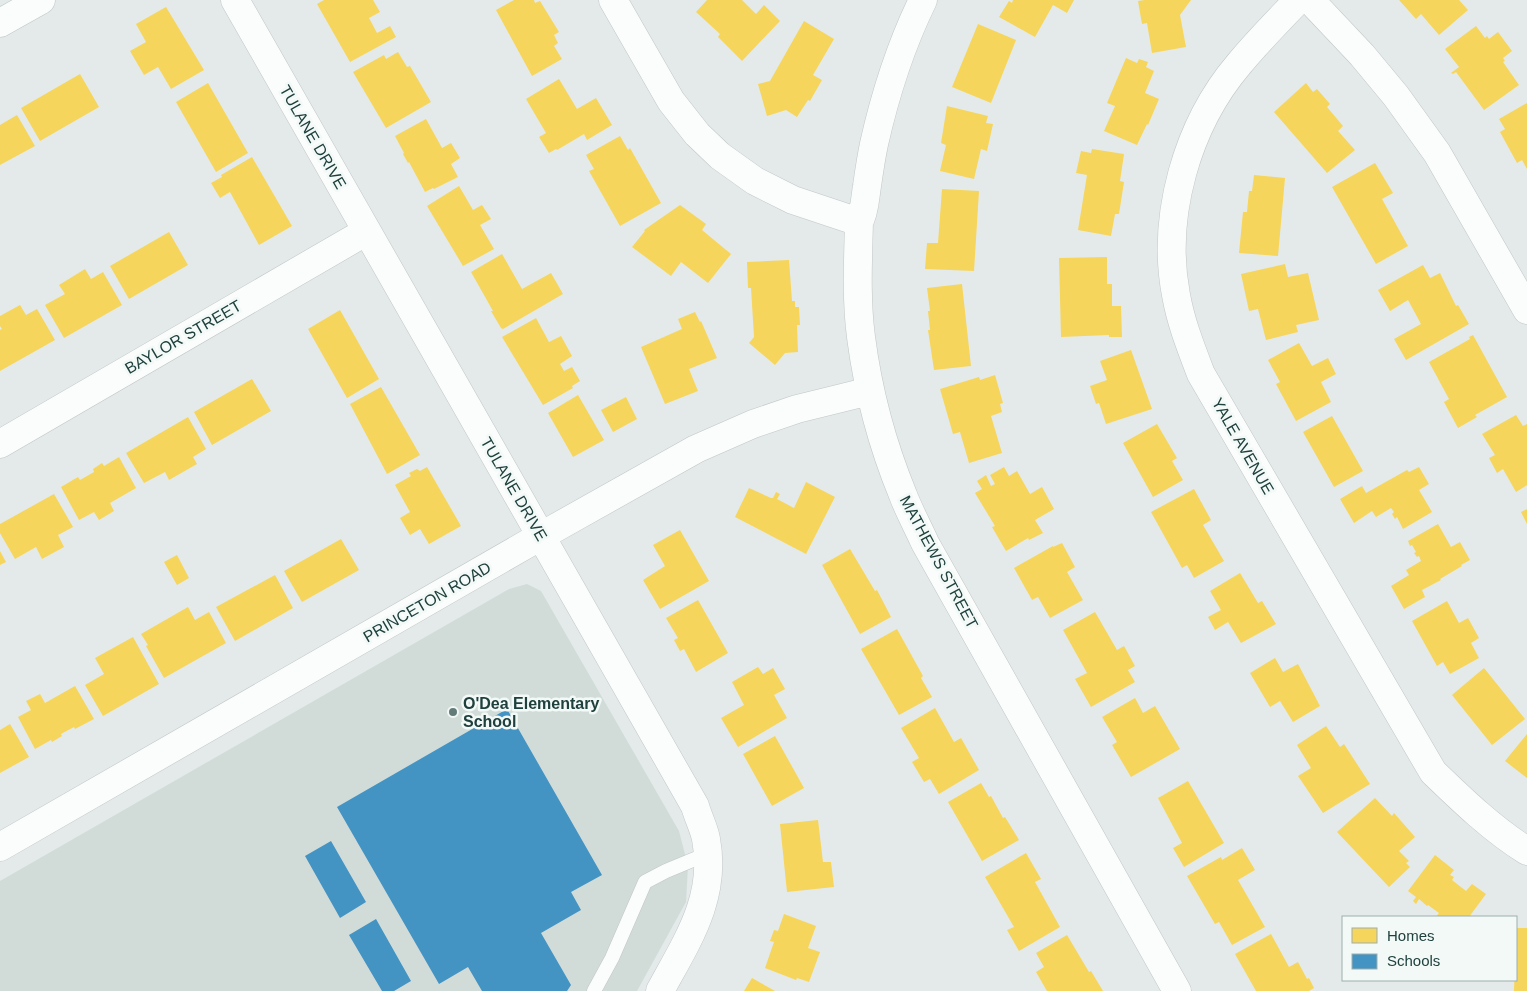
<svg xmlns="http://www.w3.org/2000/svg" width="1527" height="991" font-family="Helvetica,sans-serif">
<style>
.built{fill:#d1dcd9}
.homes{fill:#f6d55c}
.schools{fill:#4393c3}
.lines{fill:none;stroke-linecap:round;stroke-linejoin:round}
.service-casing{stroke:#c1c7c6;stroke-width:15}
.minor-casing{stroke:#c1c7c6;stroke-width:29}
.secondary-casing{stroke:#bfc8c6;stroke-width:29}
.service{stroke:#fbfcfc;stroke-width:14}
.minor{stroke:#fbfcfc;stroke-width:28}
.secondary{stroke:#fbfcfc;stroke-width:28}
.poi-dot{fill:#647c79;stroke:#f2f9f7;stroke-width:2}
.labels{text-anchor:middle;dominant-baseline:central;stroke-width:5;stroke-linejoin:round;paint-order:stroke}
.street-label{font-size:16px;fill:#1f403d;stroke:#f2f9f7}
.poi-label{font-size:16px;font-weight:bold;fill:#1f403d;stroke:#f2f9f7;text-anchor:start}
</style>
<rect width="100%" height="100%" fill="#e4eae9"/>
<path class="built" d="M527,584L541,591L679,831L688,866L686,902L637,991H0V881L509,589Z"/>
<path class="homes" d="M324,0H373L380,12L369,18L377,33L390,26L396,37L350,62L317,4Z
M514,0H534L535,3L540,1L559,32L554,35L558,43L554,46L562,59L532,76L496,10Z
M707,0H742L756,14L764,5L780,21L742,61L718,37L720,34L696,12Z
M1013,0H1074L1067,13L1053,5L1035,37L999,17L1009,1L1012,3Z
M1145,0H1191L1180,15L1186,47L1152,53L1147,23L1142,24L1138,1Z
M1399,0H1459L1468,10L1439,35L1421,14L1416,19Z
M166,7L204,70L171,89L158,67L144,75L130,51L146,42L136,24Z
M804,21L834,39L813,75L822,80L810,101L808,100L797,117L786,110L767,116L758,84L770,81Z
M978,24L1016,40L991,103L952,87Z
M1476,26L1485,38L1487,36L1489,39L1498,32L1512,51L1503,58L1505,61L1503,62L1519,85L1484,110L1456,72L1453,74L1451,73L1459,67L1445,49Z
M398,52L407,67L410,66L431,102L386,128L353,72L384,55L386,59Z
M1126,58L1137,63L1139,59L1148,62L1146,67L1154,71L1145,93L1159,99L1148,125L1147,124L1137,145L1104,131L1115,106L1107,103Z
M80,74L99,107L40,141L21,108Z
M559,79L577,109L596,98L612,125L587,140L584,134L557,150L556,149L549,153L539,137L546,133L526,99Z
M208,83L248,153L216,172L176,102Z
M1306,83L1313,92L1317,89L1330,104L1327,107L1343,126L1338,131L1355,150L1327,173L1274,112Z
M1527,103V169L1522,160L1517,163L1500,132L1505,129L1499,119Z
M947,106L988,116L986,123L993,124L987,151L981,149L974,179L940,171L946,145L941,143Z
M17,115L35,146L0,165V125Z
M426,119L442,148L451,143L460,158L451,164L458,177L434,189L433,188L425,192L409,162L408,163L403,154L404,153L395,136Z
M620,136L628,150L630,148L661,203L620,226L589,171L594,169L586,155Z
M1092,149L1124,154L1120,181L1124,182L1119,214H1115L1111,236L1078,230L1087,175L1076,173L1081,151L1091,153Z
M252,157L292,226L259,245L230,192L220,198L211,183L222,177L221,175Z
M1375,163L1393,193L1382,199L1408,246L1376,264L1332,187Z
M1254,175L1285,178L1278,256L1239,253L1243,212H1247L1249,191H1252Z
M459,186L473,210L482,205L491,219L480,225L494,249L463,266L427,206Z
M942,189L979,191L974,271L925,269L927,243H938Z
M680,205L706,224L702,230L731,254L708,283L681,262L671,276L632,247L645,231L644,230Z
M169,232L188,265L129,299L110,266Z
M502,254L522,289L551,273L563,294L503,329L501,328L491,311H493L471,272Z
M1107,257V284H1112V306H1121L1122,337H1109V335L1061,337L1059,258Z
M789,260L792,301H795V307H799L800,325H797L798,352L785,353L775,365L749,343L754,337L751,288H748L747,262Z
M1285,264L1288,277L1308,273L1319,320L1296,325L1298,332L1266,340L1258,309L1249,311L1241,274Z
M1423,265L1430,278L1440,273L1456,306L1458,305L1469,324L1406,360L1394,339L1421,324L1408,300L1390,311L1378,290Z
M85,269L91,279L103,272L122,305L64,338L45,305L65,294L59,285Z
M962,284L971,366L934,370L928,330H930L928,311H930L927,288Z
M20,305L26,315L37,309L55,340L0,371V330L2,329L0,326V316Z
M340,310L379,379L347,398L308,329Z
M695,312L700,322L701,321L717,358L689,369L698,391L665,404L641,347L682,329L678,319Z
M536,318L549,342L561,336L572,356L560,364L564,371L572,367L580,381L572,386L573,388L543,405L502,337Z
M1473,335L1507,397L1475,415L1477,417L1458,428L1444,402L1449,399L1429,362L1470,339L1469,337Z
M1299,343L1312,366L1328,358L1336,374L1321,382L1331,402L1296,421L1276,384L1280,382L1268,360Z
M1131,350L1152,409L1106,424L1099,403L1096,404L1090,386L1107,380L1100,361Z
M995,375L1003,403L1000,404L1002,412L991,416L1002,453L969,463L960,432L953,434L940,389L979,377L980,380Z
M252,379L271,411L212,445L194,412Z
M381,387L420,455L387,474L350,404Z
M578,395L604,440L573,457L548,413Z
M626,397L637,419L613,432L601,410Z
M1516,415L1523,426L1527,424V485L1516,492L1503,469L1497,473L1489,458L1495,455L1482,434Z
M1332,416L1363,471L1334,487L1303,432Z
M188,417L206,449L193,457L197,464L169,480L165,472L144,483L126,453Z
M1157,424L1177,458L1172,461L1183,480L1153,497L1123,443Z
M119,457L136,488L110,503L114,511L99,520L94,512L79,520L61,487L78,477L80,480L94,472L93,469L102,463L104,466Z
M427,467L461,526L429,544L420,529L410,535L400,518L410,512L395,485L411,476L409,473L417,469L420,471Z
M1004,467L1009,476L1017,471L1030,494L1042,487L1054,509L1035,520L1043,533L1029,540L1028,538L1006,551L992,527L995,526L975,493L982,489L977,481L986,475L991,486L995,484L990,475Z
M1419,467L1429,484L1419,490L1432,512L1403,529L1397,517L1395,519L1392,514L1394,512L1391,508L1376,517L1372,511L1354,523L1340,499L1362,486L1366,493L1407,470L1409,472Z
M806,482L835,497L806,554L735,517L749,488L771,498H773L776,492L780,494L777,499L794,508Z
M1194,489L1211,520L1203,525L1224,561L1194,578L1187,565L1182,568L1151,512Z
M54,494L73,527L58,535L64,547L42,559L36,547L15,559L0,533V524Z
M1527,509V524L1521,512Z
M1438,524L1451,547L1460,542L1470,560L1461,565L1462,566L1440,579L1441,580L1422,590L1425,597L1404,609L1391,586L1409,575L1406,570L1421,561L1419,556L1417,557L1414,553L1416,552L1412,545L1410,546L1408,541Z
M680,530L709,581L660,609L643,580L665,566L653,545Z
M341,539L359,570L302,602L284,571Z
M1062,543L1075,567L1067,572L1083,600L1050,618L1038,597L1032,600L1014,568L1053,546V547Z
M850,549L875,591L877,590L891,617L860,634L822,565Z
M0,551L6,562L0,565Z
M177,555L189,578L177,585L164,562Z
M1240,573L1258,603L1262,601L1276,624L1241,643L1228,622L1215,630L1208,617L1221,610L1210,591Z
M275,575L293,608L235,641L216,607Z
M698,600L728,653L696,672L684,649L680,651L674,640L678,638L666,618Z
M1447,601L1459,623L1468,618L1479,638L1471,643L1479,658L1450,674L1443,662L1437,666L1412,621Z
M188,607L195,620L209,612L226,643L164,678L146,646L148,645L141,634Z
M1095,612L1117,650L1124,646L1135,666L1128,670L1135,682L1091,707L1075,679L1087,673L1063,630Z
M897,629L923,676L921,678L932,697L899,715L861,649Z
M133,637L159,684L103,716L85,685L104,674L95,658Z
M1275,658L1283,672L1298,664L1320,706L1293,722L1280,701L1270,707L1250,673Z
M758,667L763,674L773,668L785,689L774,695L787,718L738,747L721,718L744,705L732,682Z
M1484,668L1525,719L1492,745L1452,695Z
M75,686L94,719L75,729L74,727L61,734L62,736L52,742L51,740L35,749L18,717L31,710L26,701L40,694L45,703Z
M1135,698L1143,713L1155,706L1180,749L1131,777L1112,745L1117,742L1102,717Z
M935,708L954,742L961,738L979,770L939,794L930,779L924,782L912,762L919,758L901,728Z
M10,724L29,757L0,773V730Z
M1326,726L1340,747L1344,744L1370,784L1323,813L1298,776L1311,768L1297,745Z
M1527,734V778L1505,761Z
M775,736L804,788L772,806L743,754Z
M1188,781L1224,843L1184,867L1173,848L1182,843L1158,798Z
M981,783L989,797L991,796L1003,818L1005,817L1019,840L982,861L948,802Z
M1375,798L1392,816L1394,813L1415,837L1399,851L1409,861L1406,863L1410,867L1389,887L1337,832Z
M818,820L823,862H831L834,887L787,892L780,824Z
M1242,848L1255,870L1238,880L1265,927L1232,945L1219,922L1215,924L1187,876L1221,857L1222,860Z
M1026,853L1041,879L1035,882L1060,927L1019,951L1007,930L1014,927L985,877Z
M1435,855L1454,870L1450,875L1454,877L1452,880L1466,891L1472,884L1486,894L1469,917H1436L1439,913L1428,905L1427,906L1419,899L1416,904L1413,901L1416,897L1408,891Z
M784,914L816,926L808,948L820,952L809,982L797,978L796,980L765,968L774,942L770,941L774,930L778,931Z
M1516,928H1527V991H1514Z
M1271,934L1289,967L1298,962L1307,979L1309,978L1314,988L1309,991H1256L1235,954Z
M1067,935L1089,972L1091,971L1103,991H1047L1036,972L1044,967L1036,953Z
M752,978L775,991H744Z"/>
<path class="schools" d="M507,709L602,875L571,892L581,910L541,933L571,985L567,991H482L468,967L439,984L337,807Z
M331,841L366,902L340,918L305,856Z
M376,919L411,981L394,991H382L349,935Z"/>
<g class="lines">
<defs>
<path id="service" d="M594,991L612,958L645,882L666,871L707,854"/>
<path id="minor" d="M235,0L695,806C698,817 704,828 706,839C717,898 687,941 660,991
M613,0L671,101L697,134L720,156L755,181L793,200L859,222
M923,0C901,45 885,95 874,144C871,158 869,172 867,186C865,198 865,211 859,222C858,261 856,299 861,337C868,391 882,444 903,495C909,511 918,527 925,543L1177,991
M1298,0C1278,21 1257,42 1239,64C1187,125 1161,216 1176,295C1181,323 1191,348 1201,374L1433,772C1462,800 1492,829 1527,851
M1310,0L1362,55L1396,96L1437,153L1527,310
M0,444L367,231
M0,847L541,536L696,449L753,424L797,409L870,391"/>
<path id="secondary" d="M0,23L41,0"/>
</defs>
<use href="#service" class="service-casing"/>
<use href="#minor" class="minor-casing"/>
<use href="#secondary" class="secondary-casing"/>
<use href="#service" class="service"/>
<use href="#minor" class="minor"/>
<use href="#secondary" class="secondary"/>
</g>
<circle class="poi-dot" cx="453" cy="712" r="5"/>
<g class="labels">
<g class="street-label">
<text transform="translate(313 137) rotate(60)">TULANE DRIVE</text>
<text transform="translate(183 337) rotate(-30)">BAYLOR STREET</text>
<text transform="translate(1243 446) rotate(60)">YALE AVENUE</text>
<text transform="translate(514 489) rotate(60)">TULANE DRIVE</text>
<text transform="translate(939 562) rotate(62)">MATHEWS STREET</text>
<text transform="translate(427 602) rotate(-30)">PRINCETON ROAD</text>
</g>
<g class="poi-label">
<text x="463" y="703">O'Dea Elementary<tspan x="463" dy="18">School</tspan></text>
</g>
</g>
<rect x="1342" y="916" width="175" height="65" fill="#f2f9f7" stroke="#9eafad"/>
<rect x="1352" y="928" width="25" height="15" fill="#f6d55c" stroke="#9eafad"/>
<text x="1387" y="941" font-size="15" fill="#1f403d">Homes</text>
<rect x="1352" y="954" width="25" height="15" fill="#4393c3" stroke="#9eafad"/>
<text x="1387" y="966" font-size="15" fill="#1f403d">Schools</text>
</svg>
